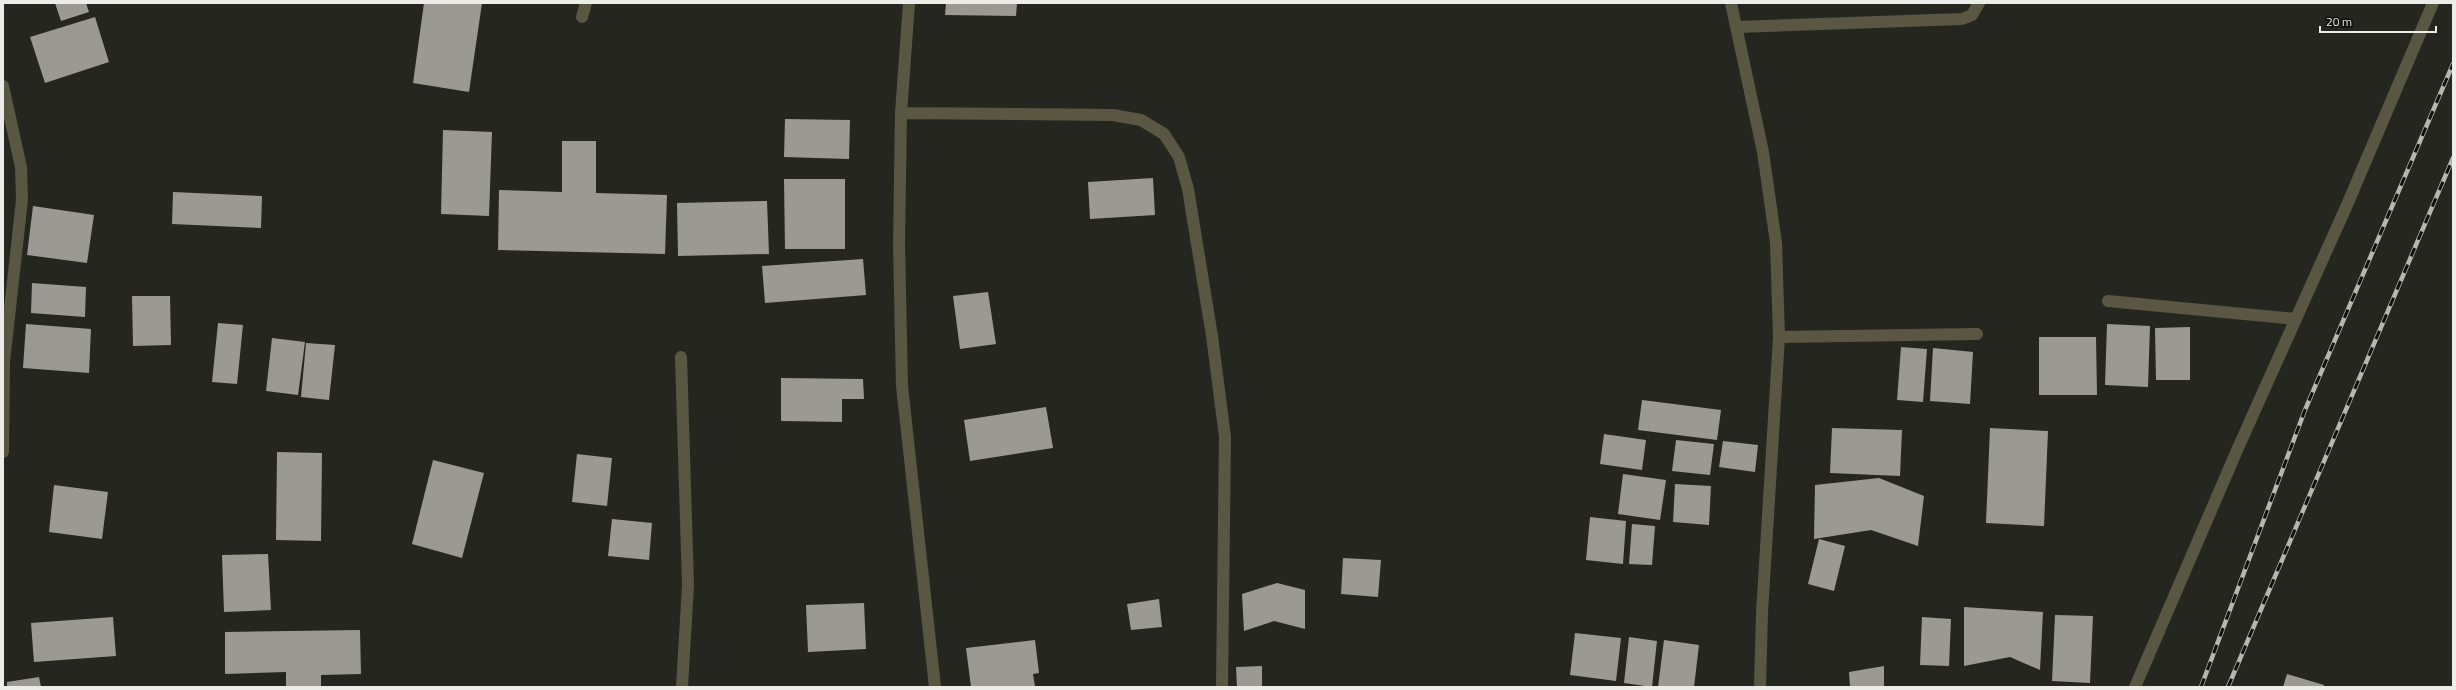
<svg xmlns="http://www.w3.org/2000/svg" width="2456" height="690" font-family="'Titillium Web',sans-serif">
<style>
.building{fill:#9a9a92}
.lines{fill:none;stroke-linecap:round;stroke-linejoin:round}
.street{stroke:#595742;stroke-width:12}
.rail-casing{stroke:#b6b6b2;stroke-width:4.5}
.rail{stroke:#0f0f0c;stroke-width:3;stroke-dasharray:9;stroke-linecap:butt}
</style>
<rect width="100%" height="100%" fill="#262620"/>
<path class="building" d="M55,3H86L89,12L61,21Z
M424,3H482L469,92L413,83Z
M946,3H1017L1016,16L945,15Z
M95,17L109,62L45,83L30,37Z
M785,119L850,120L849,159L784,157Z
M443,130L492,132L489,216L441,214Z
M562,141H596V193L667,195L665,254L498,250L499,190L562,192Z
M1153,178L1155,215L1090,219L1088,182Z
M784,179H845V249H785Z
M173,192L262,196L261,228L172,224Z
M767,201L769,254L678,256L677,203Z
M33,206L94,215L87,263L27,255Z
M863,259L866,295L765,303L762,266Z
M32,283L86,287L85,317L31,313Z
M988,292L996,344L960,349L953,296Z
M132,296H170L171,345L133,346Z
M218,323L243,325L237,384L212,382Z
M26,324L91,329L89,373L23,368Z
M2107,324L2150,326L2148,387L2105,385Z
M2190,327V380H2156L2155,328Z
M2039,337H2096L2097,395H2039Z
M272,338L305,342L298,395L266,391Z
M306,343L335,345L329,400L301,397Z
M1901,347L1927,349L1923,402L1897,400Z
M1933,348L1973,352L1970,404L1930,401Z
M781,378L863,379L864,399H842V422L781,421Z
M1642,400L1721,410L1717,440L1638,430Z
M1046,407L1053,448L970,461L964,420Z
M1832,428L1902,430L1900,476L1830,473Z
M1990,428L2048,431L2044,526L1986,523Z
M1604,434L1646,440L1642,470L1600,464Z
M1676,440L1714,444L1710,475L1672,471Z
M1723,441L1758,445L1755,472L1719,467Z
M277,452L322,453L321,541L276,540Z
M577,454L612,458L607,506L572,502Z
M433,460L484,473L462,558L412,544Z
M1623,474L1666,480L1660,520L1618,514Z
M1879,478L1924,496L1918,546L1871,530L1814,539L1815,485Z
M1675,484L1711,486L1709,525L1673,522Z
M54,485L108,492L102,539L49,532Z
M1590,517L1626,521L1623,564L1586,560Z
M612,519L652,523L649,560L608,556Z
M1632,524L1655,526L1652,565L1629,564Z
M1819,539L1845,546L1834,591L1808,584Z
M268,554L271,610L224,612L222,555Z
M1343,558L1381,560L1378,597L1341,594Z
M1277,583L1305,590V629L1274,621L1244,631L1242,594Z
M1159,599L1162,627L1131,630L1127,604Z
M864,603L866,649L808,652L806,605Z
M1964,607L2043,612L2040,670L2010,657L1964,666Z
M2055,615L2093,616L2090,683L2052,681Z
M113,617L116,656L34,662L31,623Z
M1922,617L1951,619L1949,666L1920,665Z
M360,630L361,674L321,675V687H286V672L225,674V632Z
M1575,633L1621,638L1616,681L1570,675Z
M1629,637L1657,641L1652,687L1624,683Z
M1035,640L1039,673L1033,674L1035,687H971L966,648Z
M1664,640L1699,645L1694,687H1658Z
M1262,666V687H1237L1236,667Z
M1884,666V687H1850L1849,672Z
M2287,674L2324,685V687H2283Z
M39,677L41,687H7V682Z"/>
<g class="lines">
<path class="street" d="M909,3L901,113L899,244L902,386L935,687
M1731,3L1763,152L1776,243L1779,337L1762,613L1760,687
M582,17L586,3
M1736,27L1962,19L1972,15L1979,3
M3,86L21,167L22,200L4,362L3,452
M901,113L1113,115L1141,120L1164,134L1179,157L1188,189L1212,336L1225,437L1222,687
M2108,301L2295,319
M1779,337L1977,334
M681,357L688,585L682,687
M2135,687L2238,448L2347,205L2433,3"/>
<defs>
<path id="rail" d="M2201,687L2305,410L2453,64
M2228,687L2453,158"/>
</defs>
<use href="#rail" class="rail-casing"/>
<use href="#rail" class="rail"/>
</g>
<rect width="2456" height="690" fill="none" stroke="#ecece8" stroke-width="8"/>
<path d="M2320 26v6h116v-6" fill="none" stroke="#ecece8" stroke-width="2"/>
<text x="2326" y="26" font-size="12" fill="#ecece8" stroke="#0f0f0c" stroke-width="3" paint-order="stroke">20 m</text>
</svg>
